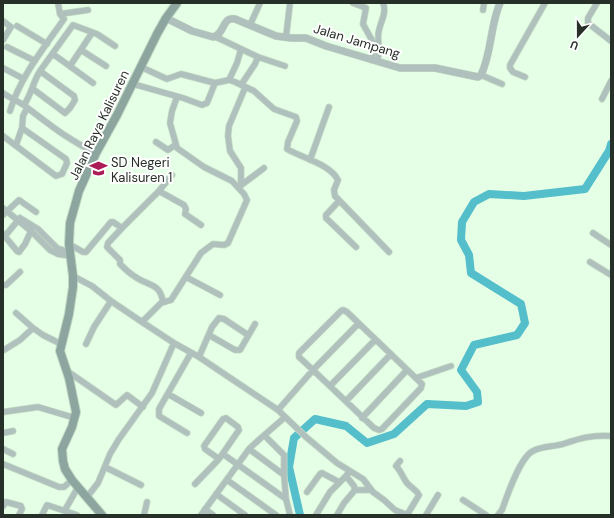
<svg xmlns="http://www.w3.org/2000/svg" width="614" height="518" font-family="'DM Sans',sans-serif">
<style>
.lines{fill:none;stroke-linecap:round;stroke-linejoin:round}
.river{stroke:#54becb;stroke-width:8}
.minor-casing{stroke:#c3dac5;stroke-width:7}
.tertiary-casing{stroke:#c3dac5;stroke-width:8}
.secondary-casing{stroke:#c3dac5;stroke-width:10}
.minor{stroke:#b0c0bc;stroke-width:5.5}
.tertiary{stroke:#b0c0bc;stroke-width:7}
.secondary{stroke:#8da59f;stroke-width:8}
.labels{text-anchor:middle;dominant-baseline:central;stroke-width:4;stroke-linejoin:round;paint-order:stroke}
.street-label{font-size:13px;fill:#273028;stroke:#fff}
.poi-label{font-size:13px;fill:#273028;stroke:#fff;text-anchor:start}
</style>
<rect width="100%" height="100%" fill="#e5ffe7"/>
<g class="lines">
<path class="river" d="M300,515L289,467L294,438L315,419L346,426L367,443L394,434L427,404L466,406L478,402L477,392L461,370L474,345L517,335L525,323L521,304L471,273L469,255L461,240L462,222L474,202L489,194L524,196L585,189L609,151L611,144"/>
<defs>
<path id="minor" d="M353,3L366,8L363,24L374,44V50L371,60
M597,3L588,18V23L611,41
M483,10L484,3
M60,14L88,10
M3,21L11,27L3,40
M250,25L260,3
M17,26L47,44
M216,37L258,57L285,66
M286,37L290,3
M7,47L35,61
M81,50L106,66
M53,54L93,83
M377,61C382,48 376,42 379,30C381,21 387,12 383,3
M70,66L92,33
M141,67L167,79L181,74L215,83L229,80L235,82L254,91L274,109L296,117L297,121L288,142L287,149C302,158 330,164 338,180L334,190L335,196L389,252
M3,68L24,79
M481,75L502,84
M525,77L513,72L510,68V65L545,3
M229,80L237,63L241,49
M133,84L183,98L202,105L207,103L215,83
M241,85L255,64L258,57
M33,89L65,113L70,108L75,100L74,96L40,71
M3,93C10,98 18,101 25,106C49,124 68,140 96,153
M602,99L611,81
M24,105C32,93 33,82 40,71L73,25L97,34L115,46
M10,111C20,77 44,48 64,19L60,14L58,3
M3,136L56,176L62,174L67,163L66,159L22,128
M156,142L168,150L175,145
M16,145L22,128L23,116L27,108
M310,160L329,107
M241,185V168L230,151L228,136L229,126L245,88
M240,186L264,168
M159,191L172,175
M339,201L326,215V218L356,247
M3,208L31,231L50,250L58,254L70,256
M3,215L19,200L36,212
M20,218L38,229L57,248L69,252
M122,228L108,243L107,247L120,260V264C124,268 129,273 134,276C147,286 160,282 163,302
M593,233L611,245
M3,234L17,251L19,252L25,244L31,231
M5,236L20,218
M69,244L83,252H86L111,222H113L122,228L159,191L184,205L186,209L185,214L201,225
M590,262L611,275
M73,276L92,286L111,301L142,322L174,343L199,357L278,410L306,437L337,463L363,479L373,492L384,500L395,510L407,515
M186,277L220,295
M3,285H6L20,272
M16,313L33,328
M142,322L161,303L171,300L201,253L213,244L224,245L228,243L247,200L244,194L232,181L204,167L177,148L170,123L172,111L177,97
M209,335L235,350H240L255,324
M86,344L94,327L111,301
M4,350L20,340L33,328L43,335L61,344
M199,357L212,327L219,318L224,319L248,335
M67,371L116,405L127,395L143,407
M416,378L451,366
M330,386L375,340
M168,394L201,413
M346,401L391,354
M278,410L313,370L374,428L379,430L382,429L421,388L422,384L347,312L343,310L341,311L299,353V357L313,370L358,324
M3,412L38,407L75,418
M362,418L407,370
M3,433L13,431
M187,433L159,416V409L191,353
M265,436L284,455V475L286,499L290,515
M3,449L13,454
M249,449L284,475
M223,454L286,499
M400,461L396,466C401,471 403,478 407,483C411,488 416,489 419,495L407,515
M3,464L59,487H64L72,480
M105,467L141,485
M227,480L276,515
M195,484L219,459L239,430L238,427L226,418L223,419L204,446L205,449L219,459
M355,490H370
M307,492L320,474L322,473L339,482
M216,494L245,515
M87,497L98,483L110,454L119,439L152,393L174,343
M463,500L486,515
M3,506L6,502L21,506L22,509L19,515
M205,509L213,515
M65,510L78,487
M42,515L47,505L77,515
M144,515L147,502
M201,515L249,449C260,438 273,428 285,417
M316,515L330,492L346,476
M337,515L344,503L355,490L354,486L346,476L350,471
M426,515L438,495
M498,515L502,510C507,496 520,457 533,451C542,446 553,447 563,444C581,438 591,435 611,436"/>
<path id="tertiary" d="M166,18L192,31L213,37C225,35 221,17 235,19L276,36L291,38H306L326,46L400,68H435L478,77L481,75C492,52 490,26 500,3"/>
<path id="secondary" d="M102,515L72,480L65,469L63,461L62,449L72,427L76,412L69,378L60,351L69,314L73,287V276L69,244L70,223L79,191L96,153L117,115L157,34L166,18L177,3"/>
</defs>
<use href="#minor" class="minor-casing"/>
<use href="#tertiary" class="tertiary-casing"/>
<use href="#secondary" class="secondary-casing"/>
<use href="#minor" class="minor"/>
<use href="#tertiary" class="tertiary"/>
<use href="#secondary" class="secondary"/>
</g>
<defs>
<symbol id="school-bare" viewBox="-9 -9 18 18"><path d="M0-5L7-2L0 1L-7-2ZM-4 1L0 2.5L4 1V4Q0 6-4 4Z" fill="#ab1c57" stroke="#fff" stroke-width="2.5" paint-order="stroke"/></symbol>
</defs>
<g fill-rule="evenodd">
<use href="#school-bare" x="86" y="156" width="25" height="25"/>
</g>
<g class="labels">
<g class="street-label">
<text transform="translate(357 41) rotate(17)">Jalan Jampang</text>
<text transform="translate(99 125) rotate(-64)">Jalan Raya Kalisuren</text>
</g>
<g class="poi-label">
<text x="111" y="162">SD Negeri<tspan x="111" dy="15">Kalisuren 1</tspan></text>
</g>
</g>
<rect width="614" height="518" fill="none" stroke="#273028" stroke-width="8"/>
<g transform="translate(578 36) rotate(201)" stroke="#ffffff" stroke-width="3" paint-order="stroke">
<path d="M0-3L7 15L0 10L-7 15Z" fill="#273028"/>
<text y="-6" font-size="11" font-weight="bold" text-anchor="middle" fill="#273028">U</text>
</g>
</svg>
